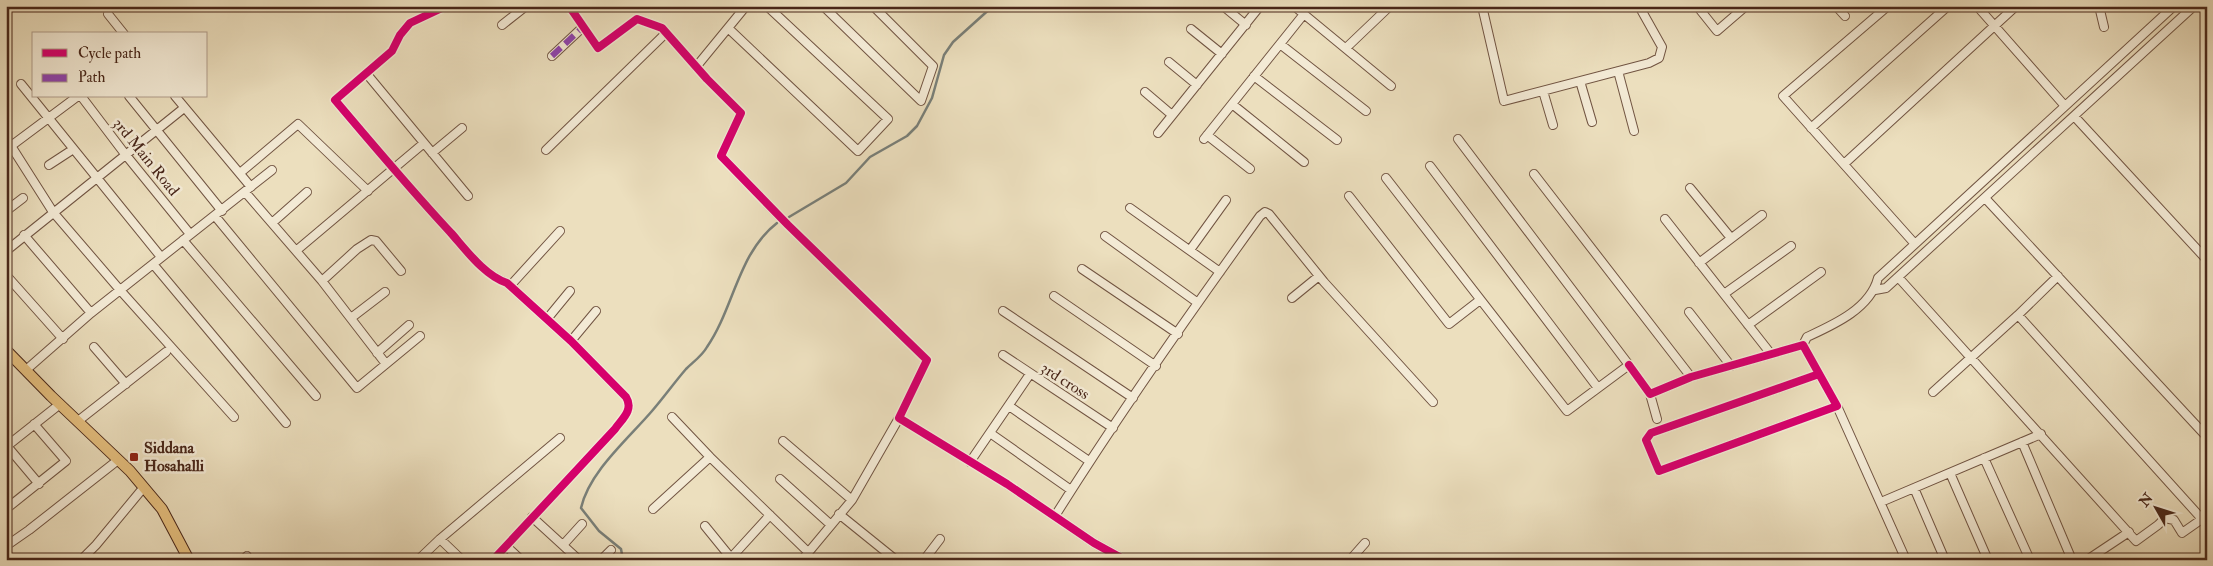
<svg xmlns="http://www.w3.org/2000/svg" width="2213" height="566" font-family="'IM FELL Double Pica',serif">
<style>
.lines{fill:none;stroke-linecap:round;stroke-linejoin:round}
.stream{stroke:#797f78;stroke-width:2.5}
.minor-casing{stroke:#715442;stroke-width:10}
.major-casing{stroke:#482619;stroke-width:12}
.minor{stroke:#f3ead5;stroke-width:8}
.major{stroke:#e6c07f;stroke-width:10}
.quiet{stroke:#8e44ad;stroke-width:6;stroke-dasharray:12 6;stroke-linecap:butt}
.cycleway-casing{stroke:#f3ead5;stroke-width:11}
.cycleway{stroke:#d6006c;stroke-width:8}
.poi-dot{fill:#8f2418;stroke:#f3ead5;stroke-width:2}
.labels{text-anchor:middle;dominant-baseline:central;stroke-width:5;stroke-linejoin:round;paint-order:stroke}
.street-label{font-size:16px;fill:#482619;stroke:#f3ead5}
.poi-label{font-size:16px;font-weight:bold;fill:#482619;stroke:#f3ead5;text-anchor:start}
</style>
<rect width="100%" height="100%" fill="#ecdfbe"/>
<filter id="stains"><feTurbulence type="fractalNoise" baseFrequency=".004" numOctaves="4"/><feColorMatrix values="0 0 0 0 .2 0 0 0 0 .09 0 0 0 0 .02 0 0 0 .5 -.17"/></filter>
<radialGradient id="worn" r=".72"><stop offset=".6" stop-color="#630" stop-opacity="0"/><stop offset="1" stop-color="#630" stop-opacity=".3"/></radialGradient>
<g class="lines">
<path class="stream" d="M789,217L846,183L870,157L907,136L917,126L932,98L944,55L953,42L993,6
M623,560L621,549L599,531L581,508C589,472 628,439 652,411C664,397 674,383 686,369C693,362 702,356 707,347C734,308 738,253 777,223"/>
<defs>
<path id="minor" d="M569,6L598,48L637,19L662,28L707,79L741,113L721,156L788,225L927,360L899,418L1007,484L1094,543L1125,560
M823,6L921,101L933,66L873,6
M1223,6L1246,25
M1294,6L1391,86
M1482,6L1504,101L1649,63L1659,58L1662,47L1639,6
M1697,6L1717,31L1746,6
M1836,6L1845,16
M1888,6L1783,96L1915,244
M1977,6L2065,106
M2099,6L2104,27
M442,8L410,23L400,35L392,51L335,100C373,145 411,190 451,233C466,250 485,276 507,283L571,341L626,397C634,410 622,419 615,429L493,560
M108,14L124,34
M502,25L526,6
M728,28L858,151L888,119L767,6
M1191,29L1222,54
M1280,44L1366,111
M1346,48L1390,6
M552,56L583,27
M1169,62L1197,85
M696,67L746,6
M1618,71L1634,131
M366,73L468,196
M1254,76L1337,140
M1580,81L1592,122
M21,84L161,257
M1543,91L1553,125
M1145,92L1172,115
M81,96L125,154L190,234
M129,96L222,211
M175,96L251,187
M1232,104L1304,162
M2074,116L2207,260
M1811,128L1948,6
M1158,133L1260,6
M1207,135L1250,169
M6,138L53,212L120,290L234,417
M1204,139L1304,14
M11,146L78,96
M546,150L666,33
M432,153L462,128
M1844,164L2016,6
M49,165L72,150
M1430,166L1598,388
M240,173L298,124L368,191
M1534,174L1691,377
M1386,178L1567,411L1629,365L1458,139
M1690,188L1731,238
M245,192L322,281L386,364
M1349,196L1449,324L1480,300
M1985,198L2207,437
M1130,208L1220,272
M6,211L23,198
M215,216L357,388L420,336
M1665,219L1771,354
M272,223L307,192
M24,235L91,313
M1105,236L1198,303
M183,240L316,396
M297,250L424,143
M1190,250L1226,200
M6,251L184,108
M1699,263L1762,215
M153,264L286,423
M1082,269L1178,334
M6,275L63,339
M1898,277L2136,541L2158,525L2165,518L2174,520L2182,533L2202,519
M322,281L357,249L371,240L376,241L401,271
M510,286L560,231
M1875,290L1886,288L2194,6
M1724,294L1791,246
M1054,296L1156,366
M1292,298L1319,276
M1003,311L1133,398
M1689,312L1731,366
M2018,315L2058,276
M351,318L385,292
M547,319L570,291
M1748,325L1821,272
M571,341L596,311
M1803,345L1807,337C1833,325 1870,309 1878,278L2174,6
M94,347L126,384
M377,353L409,325
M1003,355L1113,428
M1629,365L1650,394L1691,377L1803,345L1837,406L1659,471L1646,440L1651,433L1819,374
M26,370L91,313L272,170
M1933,392L2018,315L2202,519L2207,515
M1650,394L1657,419
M1009,406L1089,461
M1837,406L1906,560
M672,417L710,457L808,552
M78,421L166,352
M990,433L1071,490
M783,441L852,500
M2022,442L2072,560
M1984,458L2030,560
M970,462L1030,374
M1950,473L1988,560
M780,479L831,525
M39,484L7,446L60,404
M1914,488L1945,560
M1881,502L2041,434
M6,509L66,461L34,424
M653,509L710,457
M839,514L896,560
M1055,516C1119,414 1189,314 1260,216L1265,212L1269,214L1324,282L1433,402
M532,517L579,560
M705,526L731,558
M440,539L462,560
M563,545L582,524
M6,546L29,530L118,460
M506,546L521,560
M81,560L96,545L144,487
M243,560L247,556
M418,560L440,539L560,438
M601,560L611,550
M729,560L770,515
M802,560L852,500L899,418
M924,560L940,539
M1350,560L1365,543
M2087,560L2129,532"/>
<path id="major" d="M6,350L51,396L130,471L162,509L189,560"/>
</defs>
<use href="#minor" class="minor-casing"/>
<use href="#major" class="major-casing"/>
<use href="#minor" class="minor"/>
<use href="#major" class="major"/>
<path class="quiet" d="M552,56L583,27"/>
<defs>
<path id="cycleway" d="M569,6L598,48L637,19L662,28L707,79L741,113L721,156L788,225L927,360L899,418L1007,484L1094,543L1125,560
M442,8L410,23L400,35L392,51L335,100C373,145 411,190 451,233C466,250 485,276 507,283L571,341L626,397C634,410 622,419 615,429L493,560
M1629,365L1650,394L1691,377L1803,345L1837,406L1659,471L1646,440L1651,433L1819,374"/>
</defs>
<use href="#cycleway" class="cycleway-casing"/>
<use href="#cycleway" class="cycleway"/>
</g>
<rect class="poi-dot" x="129" y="452" width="10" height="10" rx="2.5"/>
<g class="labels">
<g class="street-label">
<text transform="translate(146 157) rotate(51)">3rd Main Road</text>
<text transform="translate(1065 381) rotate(33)">3rd cross</text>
</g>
<g class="poi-label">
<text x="144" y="448">Siddana<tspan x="144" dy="18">Hosahalli</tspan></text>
</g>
</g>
<rect width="2213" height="566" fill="none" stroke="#ecdfbe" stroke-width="25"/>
<rect x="8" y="8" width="2198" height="551" fill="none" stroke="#482619" stroke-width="2.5"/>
<rect x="12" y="12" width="2188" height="541" fill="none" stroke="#482619"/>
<rect x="32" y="32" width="175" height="65" fill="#f3ead5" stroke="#af9c8a"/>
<rect x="42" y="49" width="25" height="8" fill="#d6006c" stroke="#af9c8a"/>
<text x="78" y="58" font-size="15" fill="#482619">Cycle path</text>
<rect x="42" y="74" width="25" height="8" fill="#8e44ad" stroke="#af9c8a"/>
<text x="78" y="82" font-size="15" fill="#482619">Path</text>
<g transform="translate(2156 508) rotate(309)" stroke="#f3ead5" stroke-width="4" paint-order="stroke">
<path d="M0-4L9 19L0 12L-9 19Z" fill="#482619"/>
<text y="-8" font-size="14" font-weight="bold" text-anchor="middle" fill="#482619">N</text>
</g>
<rect width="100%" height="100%" filter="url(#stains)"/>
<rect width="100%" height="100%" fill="url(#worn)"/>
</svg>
